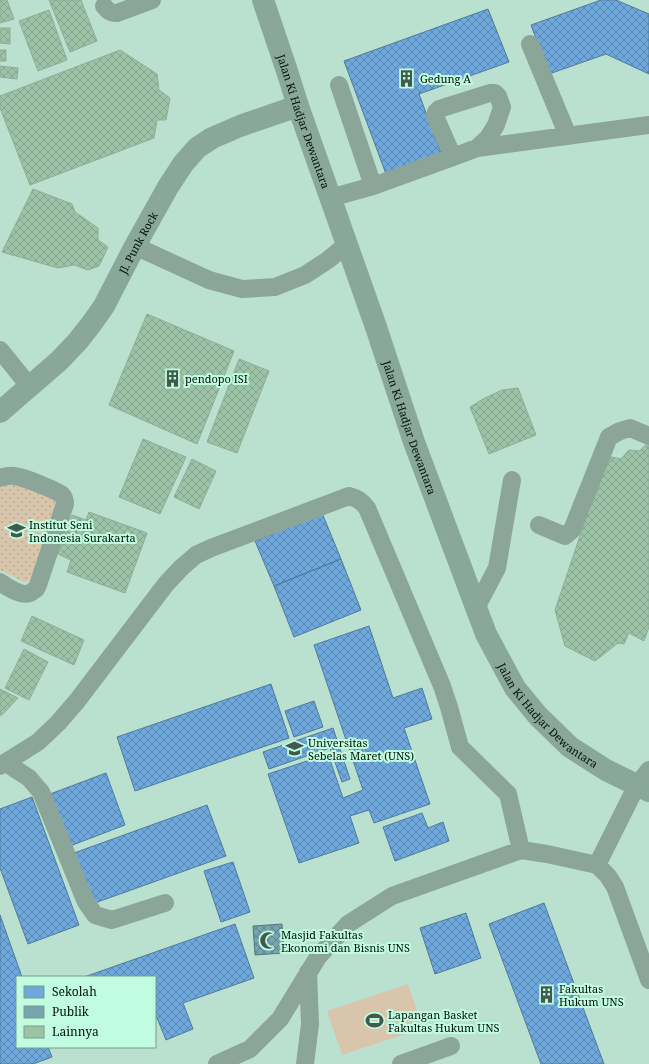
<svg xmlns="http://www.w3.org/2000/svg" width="649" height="1064" font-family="'Noto Serif',serif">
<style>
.grass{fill:url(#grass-dots)}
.garden{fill:#d9c4ac}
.schools{fill:url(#schools-cross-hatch);stroke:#4e7b9c}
.public{fill:url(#public-cross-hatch);stroke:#53797d}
.building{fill:url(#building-cross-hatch);stroke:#90ab99}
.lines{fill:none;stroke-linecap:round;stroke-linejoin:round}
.minor{stroke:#8ca599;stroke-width:18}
.major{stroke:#8aa89a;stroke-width:22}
.labels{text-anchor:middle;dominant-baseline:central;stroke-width:4;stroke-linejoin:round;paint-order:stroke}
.poi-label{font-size:11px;fill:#001108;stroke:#c2fce0;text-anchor:start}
.street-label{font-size:11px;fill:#001108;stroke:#c2fce0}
</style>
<defs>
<pattern id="grass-dots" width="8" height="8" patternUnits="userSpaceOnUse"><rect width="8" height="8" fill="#d9c4ac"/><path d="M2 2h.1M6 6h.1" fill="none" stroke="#b8a792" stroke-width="1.8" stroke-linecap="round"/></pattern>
<pattern id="schools-cross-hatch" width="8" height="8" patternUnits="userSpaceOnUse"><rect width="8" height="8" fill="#6fa8dc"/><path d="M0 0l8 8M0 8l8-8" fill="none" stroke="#5987b0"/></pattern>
<pattern id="public-cross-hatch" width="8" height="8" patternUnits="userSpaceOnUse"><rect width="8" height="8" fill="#76a5af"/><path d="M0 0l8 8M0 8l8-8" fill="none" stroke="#5e858c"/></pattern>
<pattern id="building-cross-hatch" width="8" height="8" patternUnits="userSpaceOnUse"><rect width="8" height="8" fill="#9dc3a7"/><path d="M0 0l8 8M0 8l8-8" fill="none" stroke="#85a68e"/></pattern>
</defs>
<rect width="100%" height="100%" fill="#bae1cf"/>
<path class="grass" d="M11,485H21L58,501L31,580L24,582L0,570V486Z"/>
<path class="garden" d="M408,984L423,1028L342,1055L327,1011Z"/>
<path class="schools" d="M601,0H616L649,14V74L606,54L549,74L531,25Z
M488,9L509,62L419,94L441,153L386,174L344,61Z
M322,513L341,559L274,586L255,541Z
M341,559L361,610L294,637L274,586Z
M369,626L393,698L422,688L432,719L404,728L430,804L374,823L369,810L350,816L359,843L299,863L268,774L328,754L343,798L363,790L314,645Z
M271,684L289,738L135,791L117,737Z
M314,701L323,727L294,737L285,711Z
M333,728L350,779L342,782L330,748L269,769L263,752Z
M106,773L125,825L70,846L50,794Z
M32,797L79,925L28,944L0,868V809Z
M207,805L226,856L92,904L74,853Z
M422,813L428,828L443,822L449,841L395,861L383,827Z
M233,862L250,912L221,922L204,871Z
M544,903L604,1064H541L489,924Z
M466,913L481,958L435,974L420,928Z
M0,915L22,977H17V1047H48L52,1057L33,1064H0Z
M235,924L254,978L183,1003L193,1029L166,1040L155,1013V977H84Z"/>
<path class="public" d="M282,924L284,953L255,955L253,926Z"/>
<path class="building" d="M0,0H7L14,19L0,23Z
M49,0H81L97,41L70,52Z
M49,10L67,60L38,71L19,21Z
M0,28H10V44L0,43Z
M0,50H6V61H0Z
M120,50L157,74L159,90L170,98L166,120H157L154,138L30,185L0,108V96Z
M0,66L18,68L17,79L0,77Z
M33,189L72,204L75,212L98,228V240L108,247L99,266L88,270L74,265L58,268L2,252Z
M147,314L234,351L197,444L109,405Z
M239,359L269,371L237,453L207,442Z
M518,388L536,435L489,454L470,407L483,399L502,390Z
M143,439L186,457L160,514L119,497Z
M649,442V627L644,641L629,633L624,644L618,643L595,661L565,646L555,610L607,456L621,459L629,450L639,451Z
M192,459L216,471L199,509L174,497Z
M89,512L147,533L125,593L67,572L71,560L58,554L72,515L86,520Z
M32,616L84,640L74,665L21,641Z
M24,649L48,662L29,700L5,688Z
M0,689L18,698L4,713L0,716Z"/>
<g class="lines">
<path class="minor" d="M104,6C108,11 110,13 117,13L152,0
M530,44L568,136
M339,85L373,186
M477,148L649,125
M330,198L373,186L453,157L477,148L488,138L496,125L502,107L498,96L495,93H490L439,109L436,112L435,116L453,157
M135,246L209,280L242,289L275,287L305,275L328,260L346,245
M0,350L30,387
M0,478C5,476 13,475 19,477C25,478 58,491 62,495C65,498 65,501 65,504L38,585L36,589C35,589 31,593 30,593C22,597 7,587 0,582
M539,525L565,536L572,530L609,437L620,431L630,428L649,436
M476,608L497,568L512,480
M6,763L29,778L41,792L86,902L95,915L112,920L165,903
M0,766L38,742L58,723L77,701L166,584L181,568L196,555L211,548L349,496C357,498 362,501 367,508L442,686L449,707L460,747L508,794L521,850
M597,865L637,785L649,770
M217,1064L250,1049L280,1019L318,957L348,924L392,896L521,850L547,854L597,865L608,876L615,887L649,980
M305,1064L310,1024L308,972
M401,1064L451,1046"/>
<g class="major">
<path id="s1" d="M263,0L287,71L298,106L376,327L414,442L486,634L515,688L538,716L570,747L606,770L649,791"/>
<path id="s2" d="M0,412L59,361L78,341L92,323L104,306L135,246L168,187L183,164L197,148L212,138L240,126L298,106"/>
</g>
</g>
<defs>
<symbol id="building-bare" viewBox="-9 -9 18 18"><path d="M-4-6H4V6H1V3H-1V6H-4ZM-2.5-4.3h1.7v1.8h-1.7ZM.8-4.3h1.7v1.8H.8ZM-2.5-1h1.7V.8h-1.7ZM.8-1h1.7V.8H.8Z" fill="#415a4e" stroke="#c2fce0" stroke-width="2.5" paint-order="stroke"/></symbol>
<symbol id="university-bare" viewBox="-9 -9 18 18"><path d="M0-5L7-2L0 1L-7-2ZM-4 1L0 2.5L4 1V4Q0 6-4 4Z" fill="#415a4e" stroke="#c2fce0" stroke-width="2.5" paint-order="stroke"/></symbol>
<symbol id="mosque-bare" viewBox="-9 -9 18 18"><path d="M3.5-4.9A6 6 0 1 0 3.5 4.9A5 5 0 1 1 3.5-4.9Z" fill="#415a4e" stroke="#c2fce0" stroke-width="2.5" paint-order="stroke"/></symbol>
<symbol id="stadium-bare" viewBox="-9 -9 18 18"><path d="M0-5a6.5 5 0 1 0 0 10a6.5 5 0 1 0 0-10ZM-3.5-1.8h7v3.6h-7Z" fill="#415a4e" stroke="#c2fce0" stroke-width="2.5" paint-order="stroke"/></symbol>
</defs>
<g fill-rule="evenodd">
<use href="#building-bare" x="394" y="66" width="25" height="25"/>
<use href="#building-bare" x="160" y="366" width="25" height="25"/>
<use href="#university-bare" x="4" y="518" width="25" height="25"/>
<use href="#university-bare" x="282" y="736" width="25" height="25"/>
<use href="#mosque-bare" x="256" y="928" width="25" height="25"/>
<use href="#building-bare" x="534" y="982" width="25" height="25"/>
<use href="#stadium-bare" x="362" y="1008" width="25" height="25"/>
</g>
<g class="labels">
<g class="poi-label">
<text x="420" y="78">Gedung A</text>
<text x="185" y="378">pendopo ISI</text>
<text x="29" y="524">Institut Seni<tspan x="29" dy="13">Indonesia Surakarta</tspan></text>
<text x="308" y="742">Universitas<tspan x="308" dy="13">Sebelas Maret (UNS)</tspan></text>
<text x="281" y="934">Masjid Fakultas<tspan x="281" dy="13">Ekonomi dan Bisnis UNS</tspan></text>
<text x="559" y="988">Fakultas<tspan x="559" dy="13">Hukum UNS</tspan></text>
<text x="388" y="1014">Lapangan Basket<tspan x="388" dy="13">Fakultas Hukum UNS</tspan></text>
</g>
<g class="street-label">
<text stroke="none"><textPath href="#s1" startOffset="128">Jalan Ki Hadjar Dewantara</textPath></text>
<text stroke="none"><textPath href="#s2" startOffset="221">Jl. Punk Rock</textPath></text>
<text stroke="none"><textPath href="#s1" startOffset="452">Jalan Ki Hadjar Dewantara</textPath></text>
<text stroke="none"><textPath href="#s1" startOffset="776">Jalan Ki Hadjar Dewantara</textPath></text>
</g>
</g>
<rect x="16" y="976" width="140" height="72" fill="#c2fce0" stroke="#749e8a"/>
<rect x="24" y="986" width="20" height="12" fill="#6fa8dc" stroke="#749e8a"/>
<text x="52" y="996" font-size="12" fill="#001108">Sekolah</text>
<rect x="24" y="1006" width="20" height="12" fill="#76a5af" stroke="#749e8a"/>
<text x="52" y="1016" font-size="12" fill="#001108">Publik</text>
<rect x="24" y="1026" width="20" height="12" fill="#9dc3a7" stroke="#749e8a"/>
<text x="52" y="1036" font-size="12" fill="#001108">Lainnya</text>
</svg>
